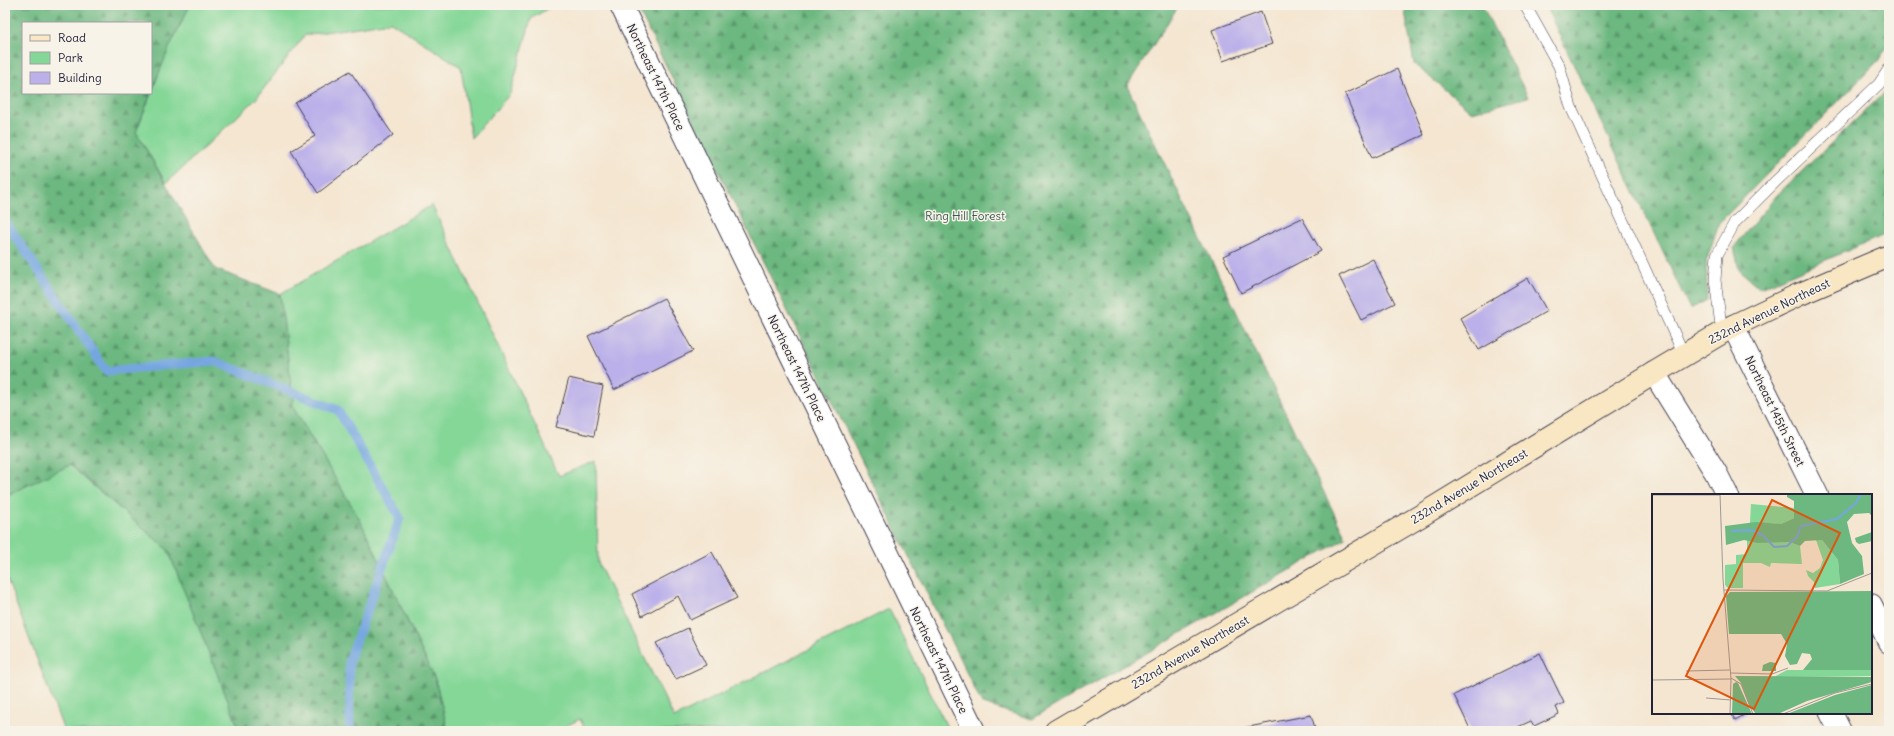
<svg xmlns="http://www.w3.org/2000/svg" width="1894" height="736" font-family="Delius,sans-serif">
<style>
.green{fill:#85d798;stroke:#547c6a}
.forest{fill:url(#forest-firs);stroke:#476d5e}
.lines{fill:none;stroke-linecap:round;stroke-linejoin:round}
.stream{stroke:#75a6e0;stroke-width:9}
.building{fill:#bbb0e9}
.lane-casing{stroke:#423f52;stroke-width:12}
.street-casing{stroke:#423f52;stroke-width:24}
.secondary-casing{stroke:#423f52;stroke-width:24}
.lane{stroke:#fff;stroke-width:11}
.street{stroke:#fff;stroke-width:22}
.secondary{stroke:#f9e7c3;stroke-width:22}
.labels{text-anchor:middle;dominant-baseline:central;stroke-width:3;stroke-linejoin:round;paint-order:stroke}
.street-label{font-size:12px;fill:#22223b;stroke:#f7f3e8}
.park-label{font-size:12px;fill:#405857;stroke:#f7f3e8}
.inset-river{fill:none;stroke:#75a6e0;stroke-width:2}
.inset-road{fill:none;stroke:#a09895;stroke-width:1}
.view{fill:#de560e;fill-opacity:0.15;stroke:#de560e;stroke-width:2}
.inset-edge{fill:none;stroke:#22223b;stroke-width:2}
</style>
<defs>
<pattern id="forest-firs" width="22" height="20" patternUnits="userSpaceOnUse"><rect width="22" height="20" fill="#6cb880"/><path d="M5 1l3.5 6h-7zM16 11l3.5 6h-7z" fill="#58956a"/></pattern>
</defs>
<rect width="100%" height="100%" fill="#f7f3e8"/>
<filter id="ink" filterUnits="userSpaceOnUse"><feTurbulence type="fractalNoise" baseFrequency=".025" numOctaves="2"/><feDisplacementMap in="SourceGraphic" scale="8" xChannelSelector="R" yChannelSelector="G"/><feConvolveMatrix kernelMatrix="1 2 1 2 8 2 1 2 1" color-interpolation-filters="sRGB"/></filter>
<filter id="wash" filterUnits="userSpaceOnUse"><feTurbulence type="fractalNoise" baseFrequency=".012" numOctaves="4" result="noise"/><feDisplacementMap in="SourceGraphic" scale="16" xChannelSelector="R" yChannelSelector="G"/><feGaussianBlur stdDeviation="0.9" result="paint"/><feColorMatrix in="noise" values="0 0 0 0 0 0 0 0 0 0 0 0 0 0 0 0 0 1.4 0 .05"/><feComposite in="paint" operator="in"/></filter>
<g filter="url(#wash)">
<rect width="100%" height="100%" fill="#f4e6d1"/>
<path class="green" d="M190,5H553L531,19L510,94L471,138L461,67L391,22L305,35L255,100L166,183L136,132L169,48Z
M432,205L559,476L596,461L598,563L674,718L889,609L949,731H586L580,719L556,731H448L435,679L360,520L294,409L280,294Z
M69,465L168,550L240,731H64L5,574V496Z"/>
<path class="forest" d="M5,5H190L169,48L151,93V23H23V93H151L136,132L215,269L280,294L294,409L360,520L435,679L448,731H240L168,550L70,465L5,496Z
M636,5H1179L1127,86L1346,538L1032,719L982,704Z
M1404,5H1482L1528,97L1472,112L1414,64Z
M1545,5H1889V44L1878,61L1719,223L1706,262L1707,300L1690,309Z
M1889,88V233L1760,288L1739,270L1734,247L1777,195Z"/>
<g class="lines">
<path class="stream" d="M5,221L106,371L214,361L338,410L400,518L349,661L350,731"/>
</g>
<g id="blocks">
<path class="building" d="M1261,12L1272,44L1223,61L1212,30Z
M1397,69L1424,135L1372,158L1345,94Z
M350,71L393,135L318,193L291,151L315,136L295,103Z
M1302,218L1321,251L1241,293L1223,256Z
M1373,259L1395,303L1361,320L1339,276Z
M1528,278L1547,311L1479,350L1460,318Z
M664,298L693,351L614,390L588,336Z
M569,378L603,386L594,436L556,427Z
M712,552L737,598L690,620L678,596L642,616L632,594Z
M688,628L706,665L676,679L656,643Z
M1540,653L1564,703L1556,707L1559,714L1534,726L1531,721L1509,731H1471L1454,695Z
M1731,713H1748L1735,720Z
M1311,715L1316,731H1239L1238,729Z"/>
</g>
</g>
<g filter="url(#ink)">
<use href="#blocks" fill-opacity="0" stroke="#423f52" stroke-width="1"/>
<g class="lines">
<defs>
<path id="lane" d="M1525,5L1559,66L1571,107L1684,355
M1722,333L1715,280L1717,255L1735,222L1777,180L1879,84L1889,69"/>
<path id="street" d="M621,5L974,731
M1733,326L1817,495
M1654,373L1716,473L1727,495
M1871,605L1889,642
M1831,713L1840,731"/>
<path id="secondary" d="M1056,731L1422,515L1654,373L1733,326L1798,295L1889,256"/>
</defs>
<use href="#lane" class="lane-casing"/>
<use href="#street" class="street-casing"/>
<use href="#secondary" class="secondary-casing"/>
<use href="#lane" class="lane"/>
<use href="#street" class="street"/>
<use href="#secondary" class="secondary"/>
</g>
</g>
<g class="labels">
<g class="street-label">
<text transform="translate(656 77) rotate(64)">Northeast 147th Place</text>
<text transform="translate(1769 311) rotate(-26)">232nd Avenue Northeast</text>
<text transform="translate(797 368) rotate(64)">Northeast 147th Place</text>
<text transform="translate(1775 411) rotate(64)">Northeast 145th Street</text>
<text transform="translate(1469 486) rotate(-31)">232nd Avenue Northeast</text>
<text transform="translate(1190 652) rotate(-30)">232nd Avenue Northeast</text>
<text transform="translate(939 660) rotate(64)">Northeast 147th Place</text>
</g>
<g class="park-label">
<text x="965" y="215">Ring Hill Forest</text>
</g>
</g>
<g transform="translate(1652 494)">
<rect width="220" height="220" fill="#f4e6d1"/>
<path d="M99,10L142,14V24L129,30L98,29ZM95,46L137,48L148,52L150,70L119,69L118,73L109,69H91V94H76L73,91V71L84,70V61L95,60ZM164,46H170L186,66L188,90L163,94L162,88L156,82L154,76L161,79L168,74L171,66ZM135,176H220V182L122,183Z" fill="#85d798"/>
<path d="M135,0H220V22L217,19L202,20L195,28L200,49L210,62L212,80L188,90L186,66L170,46L153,47L148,52L137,48L105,49L92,46L74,51L73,32L104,28L129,30L142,24V7L135,3ZM220,38V47L207,50L204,48L203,44ZM220,97V176H151L160,165L158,160L150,159L145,170L138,171L133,162L135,150L129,140H77L74,102L78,98ZM118,168L124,169V177H110L111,171ZM83,182L220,183V188L155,207L126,220H104L97,211L89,189ZM84,188L86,189L100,220H80L81,190ZM220,191V220H135L183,201Z" fill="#6cb880"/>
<path class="inset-river" d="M79,37L99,36L111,41L122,53L135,52L145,43L149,32L185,25L204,9L209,0"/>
<path class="inset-road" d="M68,0L71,85L79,185L78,220M0,1H68M72,96L175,97L220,79M34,177L78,176M79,179L120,180L136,174M79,184L89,190L101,220M0,186L79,185M54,204L79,206M131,220L183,199L220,190"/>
<path class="view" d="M120,6L188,39L102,215L34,182Z"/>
<rect width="220" height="220" class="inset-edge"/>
</g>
<rect width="1894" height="736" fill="none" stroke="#f7f3e8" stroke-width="20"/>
<rect x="22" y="22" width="130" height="72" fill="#f7f3e8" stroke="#a29fa3"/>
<rect x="30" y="35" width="20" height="6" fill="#f9e7c3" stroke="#a29fa3"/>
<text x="58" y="42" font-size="12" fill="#22223b">Road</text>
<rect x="30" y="52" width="20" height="12" fill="#85d798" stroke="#a29fa3"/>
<text x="58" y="62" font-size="12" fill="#22223b">Park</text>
<rect x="30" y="72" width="20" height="12" fill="#bbb0e9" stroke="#a29fa3"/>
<text x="58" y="82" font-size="12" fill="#22223b">Building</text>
</svg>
